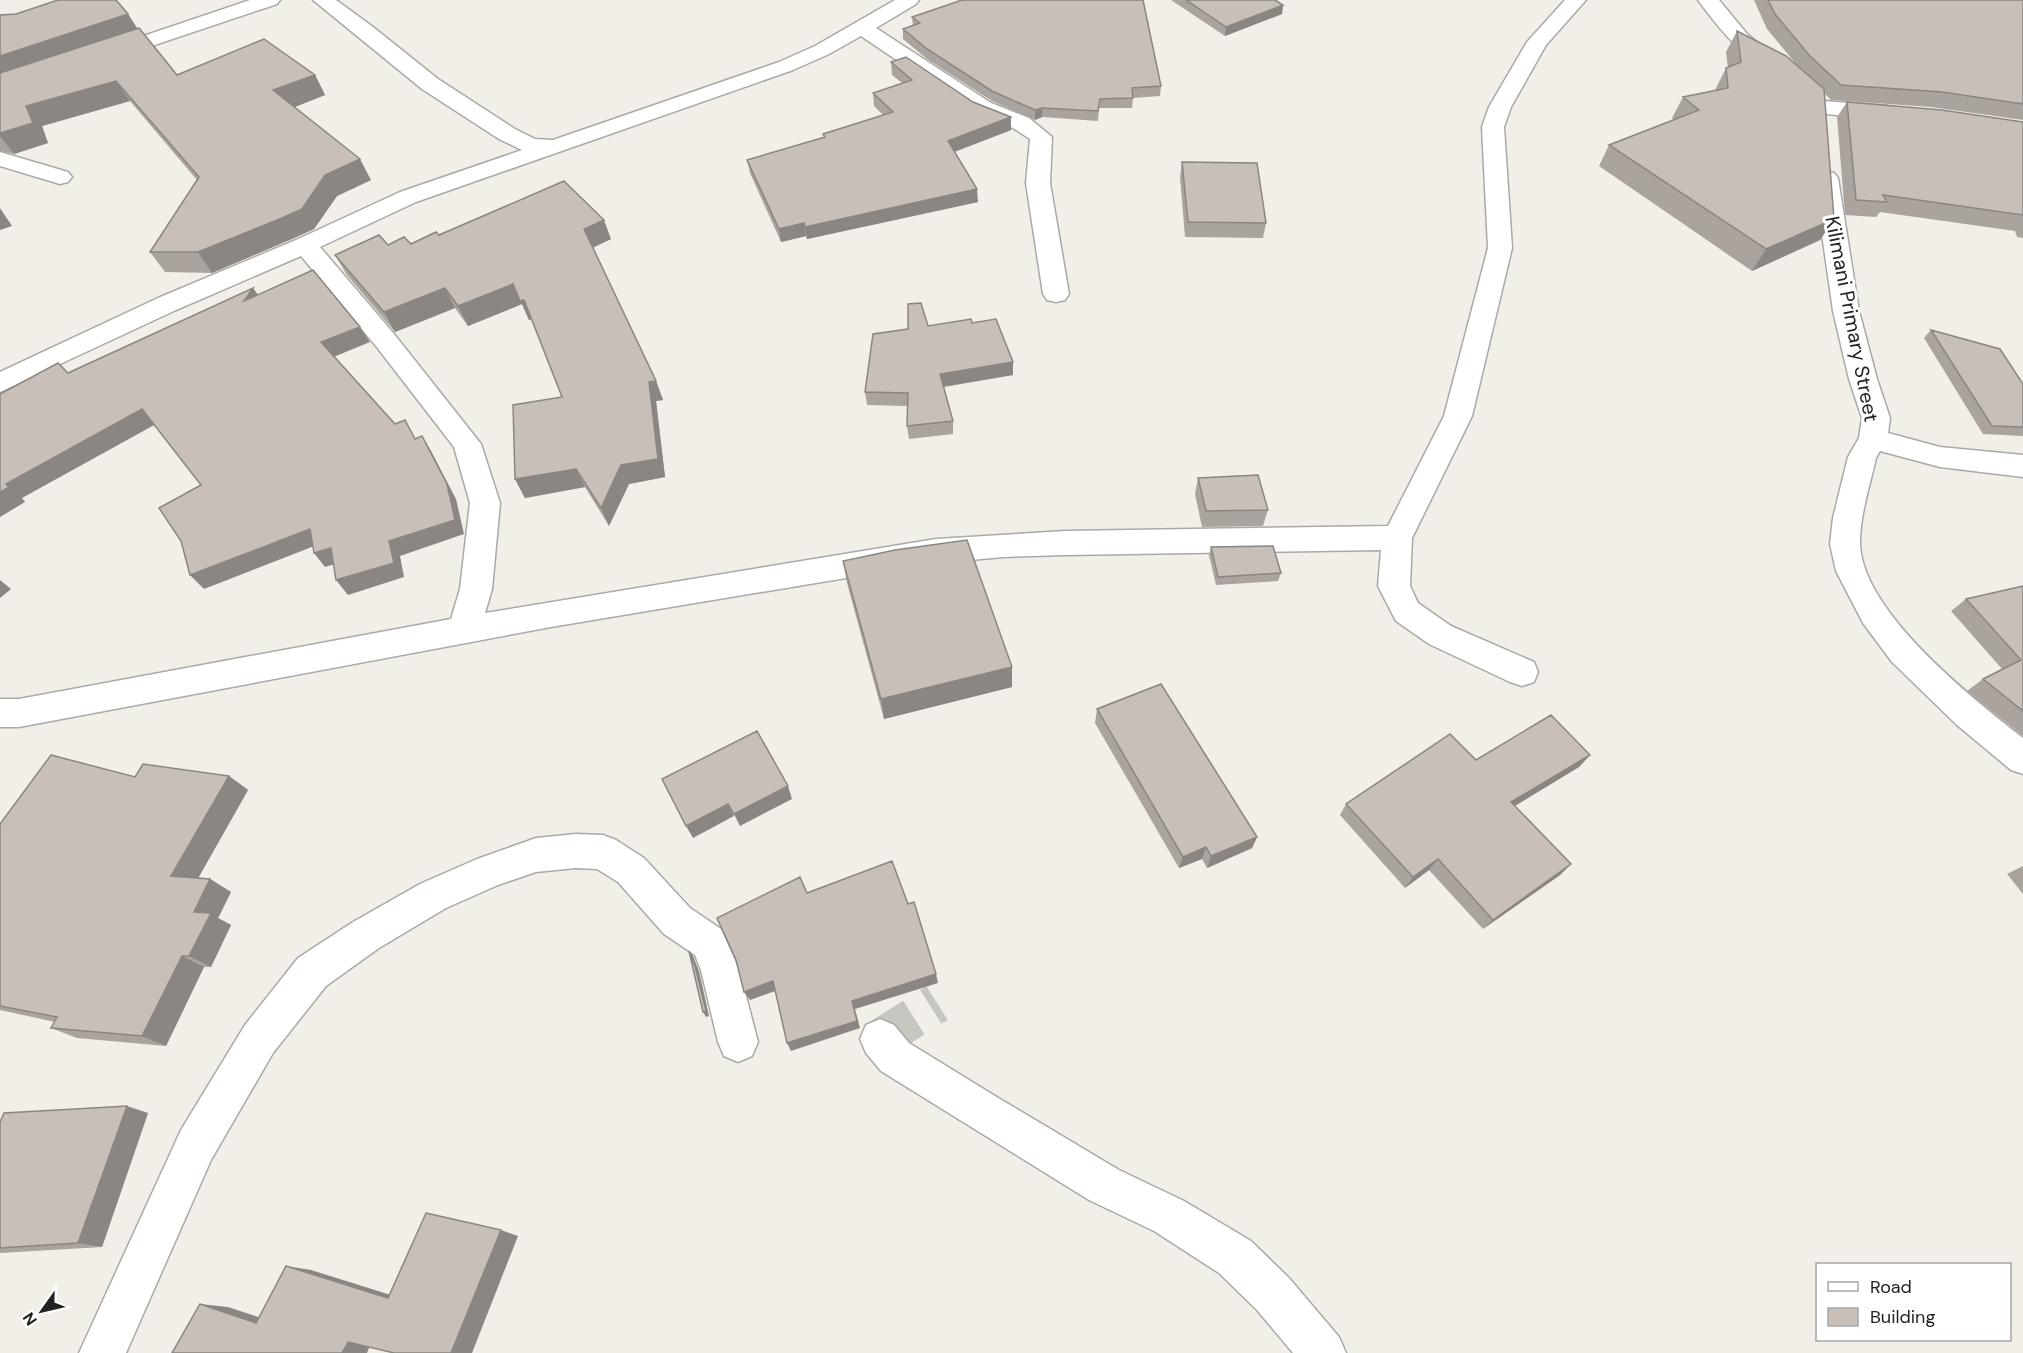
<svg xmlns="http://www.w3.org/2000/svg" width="2023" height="1353" font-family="'DM Sans',sans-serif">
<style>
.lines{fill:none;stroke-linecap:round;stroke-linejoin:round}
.minor-tunnel{stroke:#c8c6c1;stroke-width:40;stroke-dasharray:40 20;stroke-linecap:butt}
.minor-casing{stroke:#a9a9a9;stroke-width:3}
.minor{fill:#fff;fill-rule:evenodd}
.wall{fill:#aba49e}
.shaded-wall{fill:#8b8681}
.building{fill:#c7bfb8;stroke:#8b8681;stroke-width:1.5}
.labels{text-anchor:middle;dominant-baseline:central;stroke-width:6;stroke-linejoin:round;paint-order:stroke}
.street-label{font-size:20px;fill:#222;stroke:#fff}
</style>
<rect width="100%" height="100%" fill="#f2efe9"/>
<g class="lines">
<path class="minor-tunnel" d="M880,1039L937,1003"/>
<defs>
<path id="minor" d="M250,0H280L277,4L113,59L106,61L99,59L96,55L99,51Z
M313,0H336L373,27L438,79L515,129L535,139L553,140L779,62L815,46L895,0H919L916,4L876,28L991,103L1029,118L1052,137L1050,183L1069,294L1065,300L1056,302L1047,300L1043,294L1026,183L1030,139L1013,128L975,113L861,36L829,54L793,70L416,202L320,247L394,334L481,444L500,503L492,589L485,613L936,539L1065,531L1388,526L1444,416L1488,248L1482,127L1489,107L1527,42L1565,0H1586L1546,45L1511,107L1504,127L1512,248L1472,416L1412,538L1410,586L1418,603L1451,626L1534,662L1538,672L1534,682L1522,686L1510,682L1429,644L1396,621L1378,586L1381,550L1065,555L1004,557L936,563L551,627L19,727H0V699H19L451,619L460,589L470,503L454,447L376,346L301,256L176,310L0,392V372L158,298L296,240L400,192L522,150L499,139L422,89Z
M1698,0H1719L1748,35L1777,58L1781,62L1777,66C1752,73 1712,19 1698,0Z
M1824,101L1887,106L1895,108L1898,113L1895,118L1887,120L1816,113L1813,108L1816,103Z
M0,152L68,172L72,177L68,182L60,184L0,166Z
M1826,171L1834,173L1838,178L1859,311L1877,379L1890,418L1888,433L1940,447L2023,455V477L1940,467L1880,451L1876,458C1870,485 1860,515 1860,543C1861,611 1973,699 2023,738V774L2011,770L1957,725L1892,662L1863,623L1836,571L1830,544L1833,518L1848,457L1859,438L1862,418L1849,379L1833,311L1814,178L1818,173Z
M576,834L603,835L616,840L644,858L690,908L721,929L739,969L758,1042L752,1056L738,1062L724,1056L718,1042L701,970L695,955L664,934L618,882L597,869L576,868L536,872L498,885L446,908L379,948L326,986L273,1053L211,1160L126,1353H79L181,1130L245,1025L298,958L353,922L420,884L477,859L536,838Z
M880,1019L894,1025L909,1043L995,1096L1119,1170L1184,1201L1251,1241L1289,1278L1339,1337L1346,1353H1293L1257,1310L1219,1273L1154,1231L1089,1200L881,1071L866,1053L860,1039L866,1025Z"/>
</defs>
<use href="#minor" class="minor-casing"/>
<use href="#minor" class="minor"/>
</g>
<path class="wall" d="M1171,0H1275L1283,5L1282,14L1225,36Z
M1754,0H2023V120L1931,107L1831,100L1824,93L1834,219L1820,240L1752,271L1599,166L1609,145L1674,120L1672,118L1683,97L1715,90L1726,68H1728L1726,52L1737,31L1795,63L1767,29Z
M128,14L137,29L177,75H315L325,95L294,107L371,180L337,196L314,229L295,238L212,273L165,272L150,252L197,180L130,101L42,126L48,143L14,154L0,151V15Z
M912,17L1161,86L1160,96L1133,98L1132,108H1099L1098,121L1042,117L1035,120L992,101L927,59L903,39V29L913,26Z
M891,62L1011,130L954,152L978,202L807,239L806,236L781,242L750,173L747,160L824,137L823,134L883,115L874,106L873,93L902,83L892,75Z
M1847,102L2023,122V238L2017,237L2015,231L1880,212L1876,217L1845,215L1837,117Z
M1182,162L1266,223L1263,238L1185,237L1180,177Z
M439,235L611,239L593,248L656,381L663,400L656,401L665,477L629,484L609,526L585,487L525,498L515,479L562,397L532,319L529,320L522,304L468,326L455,308L395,332L347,275L335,255L388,245L411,244Z
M972,323L1013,375L944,387L953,421V434L909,439L907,426V406L867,405L865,392L928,326Z
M1931,330L2023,384V436L1983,434L1924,338Z
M1198,478L1268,510L1263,526L1202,527L1195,494Z
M1211,547L1281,573L1278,581L1216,585L1209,555Z
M843,561L1012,687L884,719L847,583Z
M2023,586V736L1967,691L1983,679L2002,669L1951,611L1966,599Z
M1097,709L1257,837L1252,848L1207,868L1202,859L1179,868L1095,723Z
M1590,755L1579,767L1515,806L1571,864L1560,875L1483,929L1429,870L1405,888L1340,815L1346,804L1476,760Z
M229,776L248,790L198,878L210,879L231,892L218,918L231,925L211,967H204L166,1046L77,1038L51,1028L55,1022L0,1010V824L135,777Z
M2023,866V894L2007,874Z
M148,1113L102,1247L0,1253V1122Z"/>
<path class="shaded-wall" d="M1283,5L1282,14L1225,36L1226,27Z
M128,14L141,34L0,82V56Z
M315,75L325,95L285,111L273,90Z
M116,81L130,101L42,126L48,143L14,154L0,136V133L26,106Z
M1042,108V117L1035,120V110Z
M1011,117V130L949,154L948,141Z
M360,159L371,180L337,196L314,229L212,273L198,252L325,175Z
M977,189L978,202L807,239L805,227Z
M0,208L12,226L0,230Z
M1834,219L1820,240L1752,271L1766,249Z
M604,220L611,239L591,248L584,229Z
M804,223L806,236L781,242L779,229Z
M513,284L524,300L532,319L529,320L522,304L468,326L458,306Z
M253,288L264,303L244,301Z
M445,288L455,308L395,332L384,312Z
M360,327L370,342L331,358L321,342Z
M1013,362V375L941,387L940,374Z
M656,381L663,400L656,401L665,477L629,484L609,526L601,508L649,382Z
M142,409L156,424L22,498L25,502L0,517V492L6,484Z
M422,436L431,451L456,499L464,534L400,556L404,577L348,595L336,580L389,541Z
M576,469L585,487L525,498L515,479Z
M310,529L322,543L204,589L190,575Z
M331,548L342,562L325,567L314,553Z
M0,580L11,589L0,598Z
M1012,667V687L884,719L881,699Z
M1590,755L1579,767L1501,814L1511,802Z
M229,776L248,790L192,889L171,876Z
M788,786L792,799L740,826L734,814Z
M728,804L734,816L693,838L686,826Z
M1257,837L1252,848L1207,868L1211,856Z
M1206,847L1202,859L1179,868L1183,857Z
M1438,859L1429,870L1405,888L1413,877Z
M1571,864L1560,875L1483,929L1493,920Z
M210,879L231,892L218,918L231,925L211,967L189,956L194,912Z
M689,951L693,956L699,971L709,1016L706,1017L703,1012Z
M182,956L204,967L166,1046L142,1036Z
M936,974L938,983L855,1009L860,1028L791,1051L787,1043L852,1001Z
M773,981L778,990L750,1000L744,992Z
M127,1106L148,1113L102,1247L78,1243Z
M501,1230L518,1236L472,1353H451Z
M286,1266L311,1270L410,1301L388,1298Z
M200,1304L228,1307L283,1325L256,1323Z
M348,1342L371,1343L367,1353H342Z"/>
<path class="building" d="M58,0H116L128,14L0,56V15L16,14Z
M962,0H1143L1161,86L1132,88L1133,98L1100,99L1098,111L1042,108L1035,110L992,91L927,49L903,29L920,23L912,17Z
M1186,0H1275L1283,5L1226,27Z
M1768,0H2023V104L1942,92L1841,85L1809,55L1775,14Z
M139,28L177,75L264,39L315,75L273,90L360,159L325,175L302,209L282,218L198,252H150L199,177L116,81L26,106L33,123L0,133V73Z
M1737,31L1786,56L1824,89L1834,219L1766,249L1609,145L1699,110L1683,97L1728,88L1726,68L1741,62Z
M906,57L973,102L1011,117L948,141L977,189L805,227L804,223L779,229L747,160L825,137L823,134L893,112L873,93L912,80L891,62Z
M1847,102L1942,110L2023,122V215L1883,195L1887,202L1856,200Z
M1182,162L1257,163L1266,223L1188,222Z
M564,181L604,220L584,229L656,381L649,382L658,459L621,465L601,508L576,469L515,479L513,405L562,397L524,300L520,301L513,284L458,306L445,288L384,312L335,255L379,235L388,245L404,237L411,244L436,232L439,235Z
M313,270L360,327L321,342L395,424L405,420L415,439L422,436L447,484L455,520L389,541L394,563L336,580L331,548L314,553L310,529L190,575L181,541L159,508L201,485L142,409L6,484L9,487L0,492V394L58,363L68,373L253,288L244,301Z
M921,303L928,326L971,319L972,323L996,319L1013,362L940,374L953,421L907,426L908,393L865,392L873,334L908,329V304Z
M1931,330L2000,349L2023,384V427L1992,426Z
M1258,475L1268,510L1206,511L1198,478Z
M967,540L1012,667L881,699L843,561L895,550Z
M1273,546L1281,573L1218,577L1211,547Z
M2023,586V711L1983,679L2021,660L1966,599Z
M1161,684L1257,837L1211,856L1206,847L1183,857L1097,709Z
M1551,715L1590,755L1511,802L1571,864L1493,920L1438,859L1413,877L1346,804L1450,734L1476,760Z
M757,731L788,786L734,814L728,804L686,826L662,779Z
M51,755L135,777L143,764L229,776L171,876L210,879L194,912L211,913L189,956H182L142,1036L51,1028L57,1017L0,1006V824Z
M892,861L908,904L914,902L936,974L852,1001L857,1021L787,1043L773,981L744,992L736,960L717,918L800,877L807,893Z
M689,951L695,966L706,1011L703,1012Z
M127,1106L78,1243L0,1248V1122L4,1113Z
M426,1213L501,1230L451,1353H394L348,1342L342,1353H172L200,1304L256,1323L286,1266L388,1298Z"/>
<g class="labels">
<g class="street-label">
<text transform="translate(1852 319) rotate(79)">Kilimani Primary Street</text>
</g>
</g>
<rect x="1816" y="1263" width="195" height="78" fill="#ffffff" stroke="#a7a7a7" stroke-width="1.5"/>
<rect x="1828" y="1282" width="30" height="9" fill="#ffffff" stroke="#a7a7a7" stroke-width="1.5"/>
<text x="1870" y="1293" font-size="18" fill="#222222">Road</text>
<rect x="1828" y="1308" width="30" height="18" fill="#c7bfb8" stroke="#a7a7a7" stroke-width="1.5"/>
<text x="1870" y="1323" font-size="18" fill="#222222">Building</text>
<g transform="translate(42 1311) rotate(236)" stroke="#ffffff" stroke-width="4.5" paint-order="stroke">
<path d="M0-4.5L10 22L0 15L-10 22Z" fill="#222222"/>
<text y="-9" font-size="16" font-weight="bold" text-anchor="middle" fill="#222222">N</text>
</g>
</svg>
